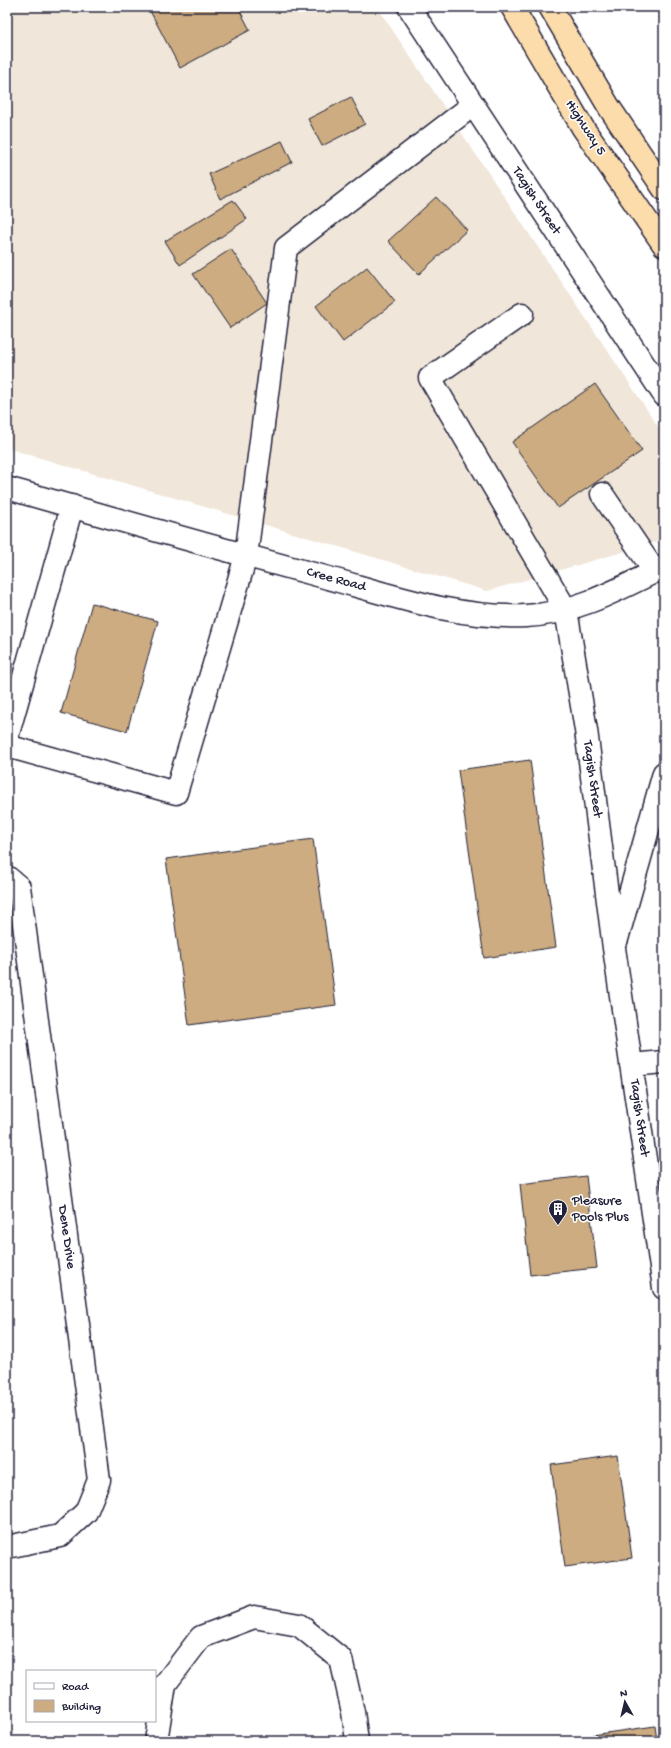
<svg xmlns="http://www.w3.org/2000/svg" width="671" height="1748" font-family="'Gochi Hand',sans-serif">
<style>
.built{fill:#f0e6d9}
.building{fill:#ccac80;stroke:#22223b}
.lines{fill:none;stroke-linecap:round;stroke-linejoin:round}
.minor-casing{stroke:#22223b;stroke-width:25}
.highway-casing{stroke:#22223b;stroke-width:25}
.minor{stroke:#fff;stroke-width:22}
.highway{stroke:#fddcac;stroke-width:22}
.labels{text-anchor:middle;dominant-baseline:central;stroke-width:3;stroke-linejoin:round;paint-order:stroke}
.street-label{font-size:14px;fill:#22223b;stroke:#fff}
.poi-label{font-size:14px;fill:#22223b;stroke:#fff;text-anchor:start}
</style>
<rect width="100%" height="100%" fill="#fff"/>
<filter id="ink" filterUnits="userSpaceOnUse"><feTurbulence type="fractalNoise" baseFrequency=".025" numOctaves="2"/><feDisplacementMap in="SourceGraphic" scale="8" xChannelSelector="R" yChannelSelector="G"/><feConvolveMatrix kernelMatrix="1 2 1 2 8 2 1 2 1" color-interpolation-filters="sRGB"/></filter>
<g filter="url(#ink)">
<path class="built" d="M7,7H377L664,435V540L487,591L7,448Z"/>
<path class="building" d="M148,7H238L250,30L180,68Z
M351,97L365,124L322,146L308,119Z
M282,141L292,162L220,199L209,174Z
M436,197L467,230L419,274L388,241Z
M233,200L247,219L180,265L165,241Z
M231,249L267,303L230,328L193,274Z
M367,267L395,302L343,342L316,306Z
M595,384L642,451L558,508L512,442Z
M92,603L158,621L127,731L61,713Z
M530,760L556,947L484,958L458,770Z
M313,839L336,1005L189,1025L166,859Z
M586,1176L597,1268L530,1275L520,1184Z
M618,1456L632,1558L565,1567L551,1465Z
M655,1726L657,1741H592V1735Z"/>
<g class="lines">
<defs>
<path id="minor" d="M409,7L664,395
M522,314L430,378L566,610L586,730L614,948L664,1288
M7,488C112,518 216,548 321,576C388,594 456,619 526,616C575,614 621,588 664,567
M602,494L655,572
M7,737L72,506
M7,746L176,793L246,556L286,248L473,105
M7,877L19,887L99,1480L86,1512L60,1536L7,1547
M617,939L664,773
M631,1065L664,1062
M156,1741L165,1684L201,1637L254,1617L299,1625L341,1659L353,1712L357,1741"/>
<path id="highway" d="M512,7L583,128L664,245
M550,7L609,107L664,189"/>
</defs>
<use href="#minor" class="minor-casing"/>
<use href="#highway" class="highway-casing"/>
<use href="#minor" class="minor"/>
<use href="#highway" class="highway"/>
</g>
</g>
<defs>
<symbol id="building-pin" viewBox="-11 -11 22 30"><path d="M0 17L-7.5 6A9.5 9.5 0 1 1 7.5 6Z" fill="#22223b" stroke="#fff"/><path d="M-4-6H4V6H1V3H-1V6H-4ZM-2.5-4.3h1.7v1.8h-1.7ZM.8-4.3h1.7v1.8H.8ZM-2.5-1h1.7V.8h-1.7ZM.8-1h1.7V.8H.8Z" fill="#fff"/></symbol>
</defs>
<g fill-rule="evenodd">
<use href="#building-pin" x="547" y="1198" width="22" height="30"/>
</g>
<g class="labels">
<g class="street-label">
<text transform="translate(585 128) rotate(57)">Highway 5</text>
<text transform="translate(536 201) rotate(57)">Tagish Street</text>
<text transform="translate(336 580) rotate(15)">Cree Road</text>
<text transform="translate(592 779) rotate(82)">Tagish Street</text>
<text transform="translate(639 1118) rotate(82)">Tagish Street</text>
<text transform="translate(66 1237) rotate(82)">Dene Drive</text>
</g>
<g class="poi-label">
<text x="572" y="1201">Pleasure<tspan x="572" dy="16">Pools Plus</tspan></text>
</g>
</g>
<rect width="671" height="1748" fill="none" stroke="#fff" stroke-width="24"/>
<rect x="12" y="12" width="647" height="1724" fill="none" stroke="#22223b" stroke-width="1.5" filter="url(#ink)"/>
<rect x="26" y="1670" width="130" height="52" fill="#ffffff" stroke="#a7a7b1"/>
<rect x="34" y="1683" width="20" height="6" fill="#ffffff" stroke="#a7a7b1"/>
<text x="62" y="1690" font-size="12" fill="#22223b">Road</text>
<rect x="34" y="1700" width="20" height="12" fill="#ccac80" stroke="#a7a7b1"/>
<text x="62" y="1710" font-size="12" fill="#22223b">Building</text>
<g transform="translate(625 1702) rotate(352)" stroke="#ffffff" stroke-width="3" paint-order="stroke">
<path d="M0-3L7 15L0 10L-7 15Z" fill="#22223b"/>
<text y="-6" font-size="11" font-weight="bold" text-anchor="middle" fill="#22223b">N</text>
</g>
</svg>
